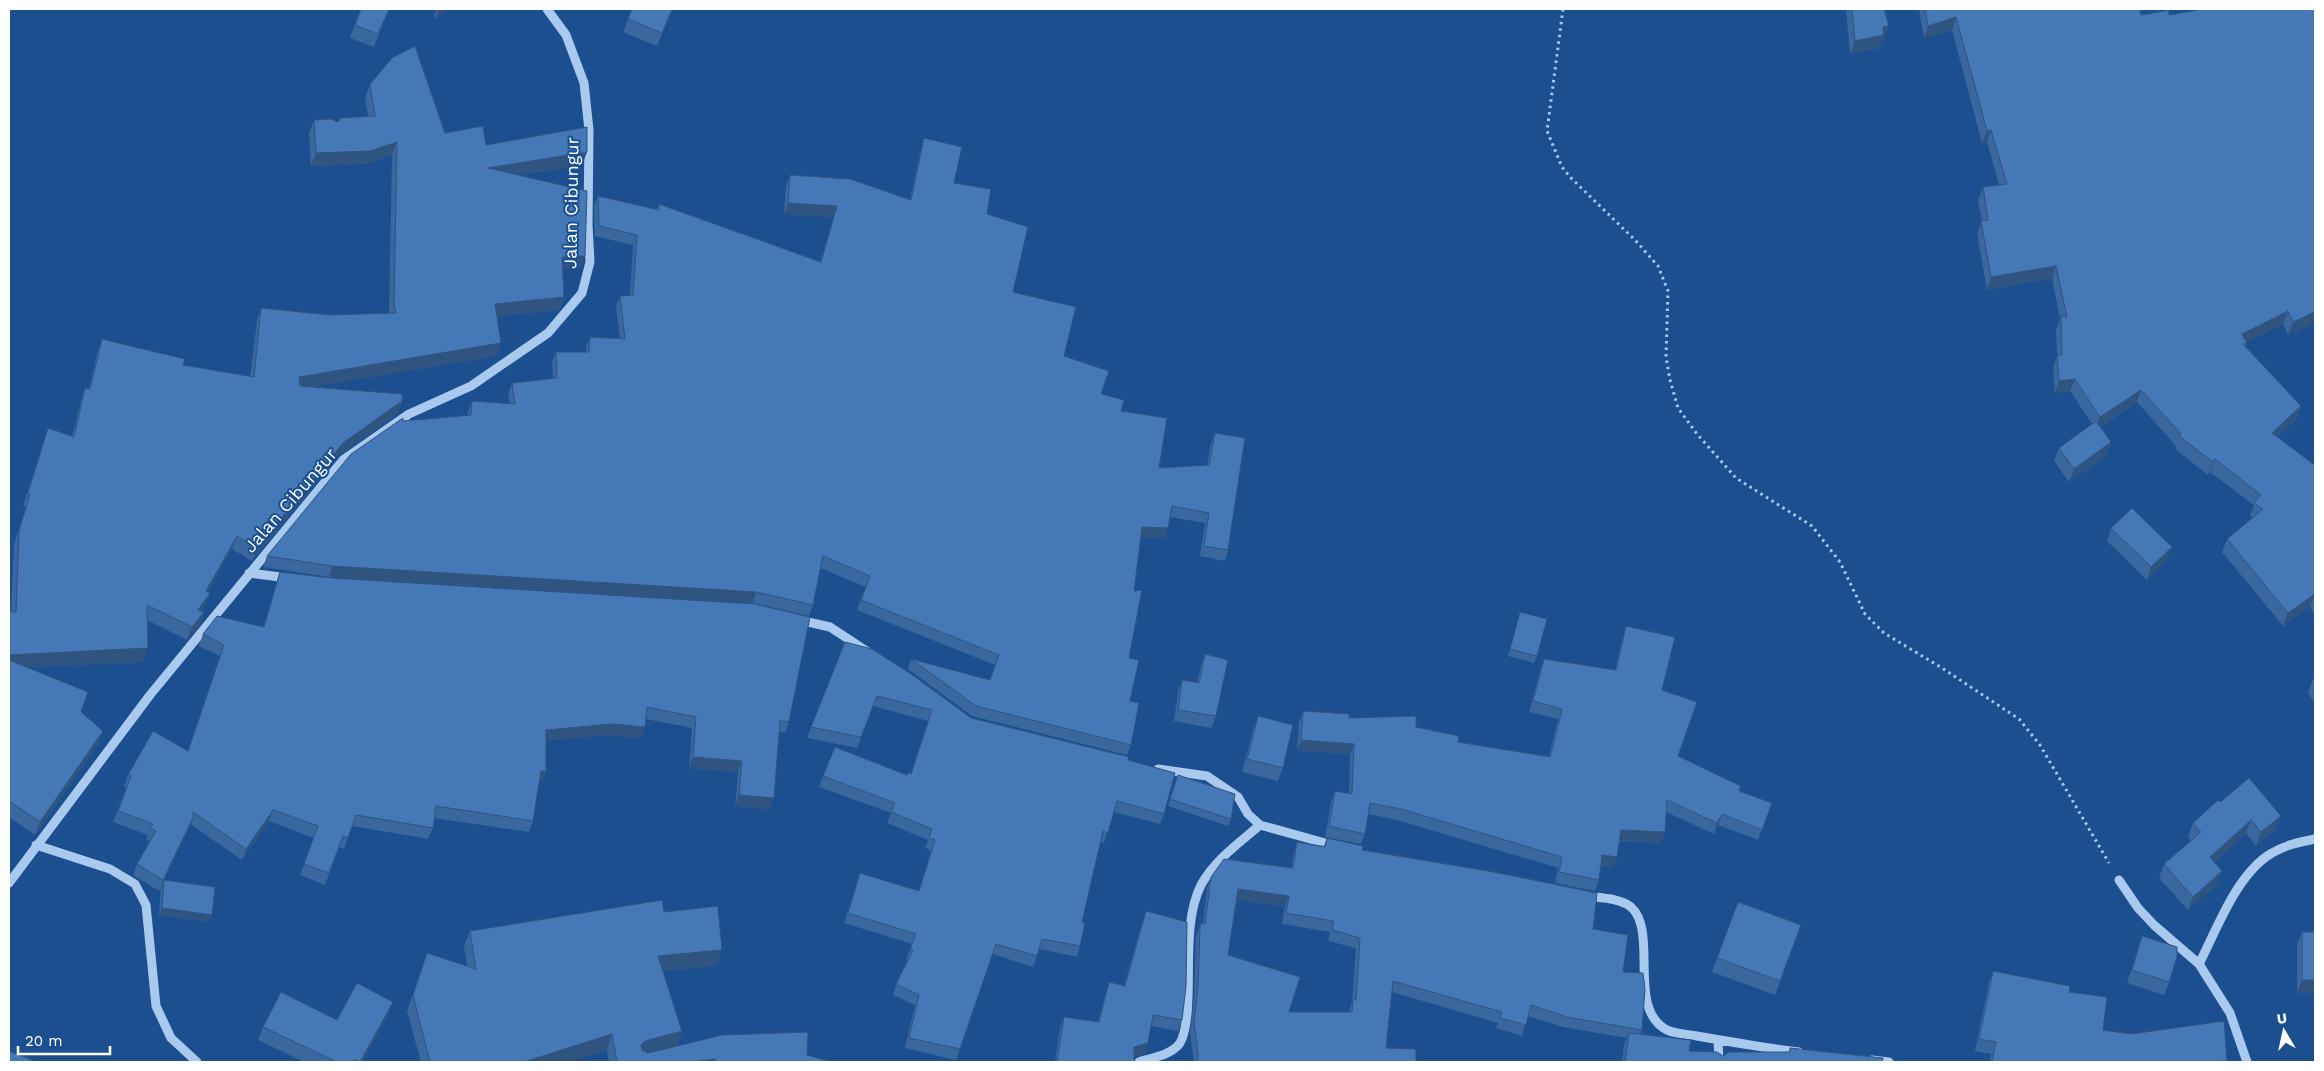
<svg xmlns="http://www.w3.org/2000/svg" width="2324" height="1071" font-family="'Work Sans',sans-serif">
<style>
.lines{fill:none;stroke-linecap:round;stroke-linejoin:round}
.path{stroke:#a9c9ee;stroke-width:3;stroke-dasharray:2.5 4;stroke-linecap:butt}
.minor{stroke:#a9c9ee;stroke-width:9}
.wall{fill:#3a679d;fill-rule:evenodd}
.shaded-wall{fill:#305480}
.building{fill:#4478b7;stroke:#305480;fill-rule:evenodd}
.labels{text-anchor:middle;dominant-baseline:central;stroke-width:4;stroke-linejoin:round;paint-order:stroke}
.street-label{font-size:18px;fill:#fff;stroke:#1b4f8f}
</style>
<rect width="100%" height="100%" fill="#1b4f8f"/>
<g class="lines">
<path class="path" d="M1563,9L1547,131L1562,167L1570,177L1635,240L1658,266L1668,291L1666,357L1670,380L1678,408L1697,434L1736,478L1812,526L1840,562L1865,614L1884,633L1942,668L2019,719L2040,745L2109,863"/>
<path class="minor" d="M249,573L288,578
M799,620L830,627L868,652
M1158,769L1207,776L1238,797L1248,814L1260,825L1336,846
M36,845L110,869L135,884L146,905L156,1006L171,1038L197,1062
M2119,880L2138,908L2154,925L2199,964L2230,1013L2247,1062
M9,883L150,695L343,460L409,414L471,386L548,333L582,293L590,262L588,225L589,130L584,83L566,35L547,9
M1586,896C1600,898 1620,898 1631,907C1659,932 1626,1009 1667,1030C1675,1034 1688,1034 1697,1036C1731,1042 1765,1048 1799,1052
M2199,964C2217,929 2237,873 2272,853C2285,845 2300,842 2315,839
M1718,1040L1719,1062
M1872,1060L1889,1062
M1139,1062C1151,1058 1172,1055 1180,1043C1185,1035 1186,1023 1187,1014C1191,973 1183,921 1201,885C1215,860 1239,843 1260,825"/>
</g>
<path class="wall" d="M361,9H389L374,47L350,38Z
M436,9H452L436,18L434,16Z
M632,9H673L657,46L623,32Z
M1841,9H1884V39L1882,40L1879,48L1850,54L1846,9L1841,10Z
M1919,9H2140L2141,15H2169L2315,323L2288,335L2283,324L2247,342L2246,347L2301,406L2297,418L2277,437L2313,464L2315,461V616L2310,606L2283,626L2222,552L2227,539L2253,518L2250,515L2254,505L2210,472L2208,475L2175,449L2176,446L2137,402L2100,427L2111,442L2106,456L2069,482L2054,461L2059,448L2092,424L2070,391L2055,393L2053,368L2057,356L2056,330L2060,319L2052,278L1987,290L1977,233L1982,221L1978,200L1983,187L1999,185L1987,142L1982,143L1952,30L1924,38Z
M370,84L445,133L486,145L587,152L582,165L519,175L580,269H562L564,297L559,310L497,316L501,343L496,356L310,387L402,401L398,414L338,456L252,561L232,549L208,592L210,593L205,606L202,611L204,612L200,625L187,640L147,620L143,662L26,667L81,712L103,731L98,744L35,835L9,817V611L11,612L14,544L26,507L23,506L48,428L72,436L81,401L85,388L89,389L97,353L102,339L183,365L250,377L257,321L261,308L330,315L389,313L392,155L366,164L311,166L309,133L314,120L338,122L368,116L365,98Z
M924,138L954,183L987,214L1013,292L1064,356L1101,394L1121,411L1159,468L1207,465L1211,443L1215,433L1228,550L1225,561L1200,556L1205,523L1170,517L1168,528L1164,538H1140L1134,591L1129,658L1131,745L1127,755L972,716L908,669L911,659L990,680L995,665L857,610L866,587L820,568L813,605L809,616L753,603L329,577L263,567L267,556L468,415V412L472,401L510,404L508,394L512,383L553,379L552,362L556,352H586V347L590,337L620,339L616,307L620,296L630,295L633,245L595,236L594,206L598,196L657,209L659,204L820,262L834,217L784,214L786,186L790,175L910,199L921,149Z
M2111,528L2167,560L2147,580L2107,541Z
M280,572L789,722L785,733L779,732L770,809L735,806L738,772L689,768L692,728L646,719L645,727L641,738L608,735L546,740V771L542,782H539L533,821L529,832L434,818L433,828L428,839L352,826L344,849L339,847L325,885L300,875L314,838L269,821L242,860L190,824L164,880L209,922L159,915L161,886L159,891L133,875L137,864L150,841L146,840L148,835L113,822L126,788L124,786L128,775L188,751L220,656L199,646L203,634L264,627L276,583Z
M1520,612L1537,656L1534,663L1508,656Z
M1626,626L1662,690L1678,756L1741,786L1739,791L1772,803L1758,840L1718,825L1714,834L1666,812L1661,843L1620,841L1617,857L1613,867L1601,866L1599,880L1595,891L1555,883L1558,868L1397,820L1368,814L1365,834L1361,844L1325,837L1331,802L1335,791L1349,794L1350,754L1297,750L1299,722L1303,711L1349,718L1416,727L1458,742L1549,756L1558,719L1529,712L1540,670L1544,659L1615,670L1623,636Z
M845,642L971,718L1128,760L1164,814L1160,824L1114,812L1104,843L1100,842L1082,922L1080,946L1077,957L1039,949L1033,967L993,954L956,1060L905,1048L915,1005L893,995L896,984L908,960H906L912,944L844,923L860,873L919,891L931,850L925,848L928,840L887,823L891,813L819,787L823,776L907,775L911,774L928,721L873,706L857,748L807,738Z
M1205,654L1216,716L1211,728L1174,721L1178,692L1182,680L1197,683L1201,666Z
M2315,678V705L2308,692L2313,679Z
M1258,716L1283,768L1278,781L1242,772L1253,730Z
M1178,775L1231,819L1228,826L1168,806Z
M2220,802L2276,829L2256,846L2246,833L2214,862L2217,884L2188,910L2159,878L2164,864L2191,841L2188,837L2193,823Z
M1327,838L1593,929L1623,972L1642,1030L1641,1034L1689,1051L1723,1056L1789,1052L1790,1048L1882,1062H1622L1624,1044L1627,1038L1563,1027L1528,1016L1522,1036L1496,1028L1498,1023L1392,992L1386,1048L1416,1062H1194L1190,1033L1194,999L1196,936L1201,923H1203L1207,888L1211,877L1291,868L1294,853L1297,842L1324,846ZM1237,900L1285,906L1282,924L1330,932L1328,941L1356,948L1352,1002L1349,1012H1289L1228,955Z
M1738,902L1801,925L1775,995L1712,972Z
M1146,911L1182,1020L1178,1031L1151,1026L1145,1054L1134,1056V1062H1055L1060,1028L1064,1017L1098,1022L1106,993L1109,982L1124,986L1142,922Z
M664,912L717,965L663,971L682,1031L677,1046L807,1055L832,1062H609L607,1050L567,1062H421L407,1011L427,953L467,967L464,946L470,931Z
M2302,932H2315V993H2297V945Z
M2142,936L2169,982L2164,995L2127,983Z
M1993,971L2069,992L2103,1030L2227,1062H1990L1991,1054L1975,1051L1989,982Z
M393,1002L388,1015L362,1062H304L258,1040L263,1027L337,1020Z"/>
<path class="shaded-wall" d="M439,9H452L436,18Z
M672,9H673L657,46L662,33Z
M1956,17L1952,30L1924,38L1928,26Z
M1889,26L1884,39L1882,40L1879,48L1850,54L1855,41L1883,27Z
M1991,130L1987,142L1982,143L1987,131Z
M397,142L392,155L366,164L311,166L316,153Z
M587,152L582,165L483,181L488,168Z
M788,203L837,206L834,217L784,214Z
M585,256L580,269L557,270L562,257Z
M2056,266L2052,278L1987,290L1991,277Z
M564,297L559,310L490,317L495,304Z
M2288,311L2283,324L2238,347L2242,334Z
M2315,312V323L2288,335L2293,322Z
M501,343L496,356L294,390L299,377Z
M2075,379L2070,391L2055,393L2059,381Z
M2141,390L2137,402L2096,429L2100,417Z
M402,401L398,414L338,456L252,561L257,548L343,443Z
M2301,406L2297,418L2268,445L2272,433Z
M2111,442L2106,456L2069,482L2074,469Z
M2215,459L2210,472L2208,475L2213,462Z
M1142,527L1168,528L1164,538H1138Z
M237,536L232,549L202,604L206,591Z
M2172,547L2167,560L2147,580L2151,567Z
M332,566L756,592L753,603L329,577Z
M210,593L205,606L194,623L198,610Z
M2315,594L2310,606L2283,626L2288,613Z
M204,612L200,625L187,640L192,627Z
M148,648L143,662L9,668V655Z
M612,724L645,727L641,738L608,735L542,741L546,730Z
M103,731L98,744L35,835L40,822Z
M1301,740L1354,744L1350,754L1297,750Z
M693,757L742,761L738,772L689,768Z
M541,771H546L542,782H537Z
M739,795L774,798L770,809L735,806Z
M273,810L269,821L242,860L246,849Z
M1722,814L1718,825L1714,834L1717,823Z
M2281,816L2276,829L2256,846L2261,832Z
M193,818L189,829L163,881L164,880L159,891L163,880Z
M2251,820L2246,833L2205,871L2210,857Z
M1621,830L1665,832L1661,843L1617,840Z
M1602,855L1617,857L1613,867L1598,865Z
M2222,871L2217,884L2188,910L2193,897Z
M1238,889L1289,896L1285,906L1235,900Z
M162,908L212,915L209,922L159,915Z
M722,950L717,965L653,972L658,956Z
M2302,980H2315V993H2297Z
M393,1002L388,1015L362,1062H360Z
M682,1031L676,1047L635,1061L641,1045L645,1041Z
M612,1034L607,1050L567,1062H527V1061Z
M1148,1043L1145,1054L1130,1058L1134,1047Z
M715,1059L714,1062H693Z"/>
<path class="building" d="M361,9H389L378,34L355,25Z
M632,9H672L662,33L628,19Z
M1852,9H1884L1889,26L1883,27L1884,35L1855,41Z
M1925,9H2140L2141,15L2169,10V15L2203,9H2315V312L2293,322L2288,311L2242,334L2247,343L2243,344L2301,406L2272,433L2313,464L2315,461V595V594L2288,613L2227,539L2263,509L2254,503L2261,495L2215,459L2213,462L2179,436L2181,434L2141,390L2100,417L2075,379L2059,381L2057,355H2062L2061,317H2067L2056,266L1991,277L1981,221L1988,220L1983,187L2007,184L1991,130L1987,131L1956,17L1928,26Z
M415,46L445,133L483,126L486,145L587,127V152L488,168L587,191L585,256L562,257L564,297L495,304L501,343L299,377L300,386L402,394V401L343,443L257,548L237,536L206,591L210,593L198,610L204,612L192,627L147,605L148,648L9,655V611L16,612L19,531L30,494L28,493L48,428L74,437L85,388L90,389L102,339L185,359L183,365L254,377L261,308L330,315L396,313L394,304L397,142L370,151L316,153L314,120L331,119L338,122L341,118L375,116L370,84L392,58Z
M924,138L962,147L954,183L991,189L987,214L1028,227L1013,292L1076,307L1064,356L1109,371L1101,394L1124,400L1121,411L1167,418L1159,468L1209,465L1215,433L1245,438L1228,550L1204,546L1209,513L1172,506L1168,528L1142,527L1134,591L1142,590L1129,658L1139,660L1130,701L1139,703L1131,745L976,706L911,659L990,680L999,655L861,600L870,576L823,556L813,605L756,592L332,566L267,556L351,454L403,418V421L471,415L472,401L515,404L512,383L557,378L556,352H589L590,337L625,339L620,296L633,295L637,235L599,226L598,196L659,210V204L821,262L837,206L788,203L790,175L850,179L911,200Z
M2096,421L2111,442L2074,469L2059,448Z
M2132,508L2172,547L2151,567L2111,528Z
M280,572L332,578L755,604L810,617L789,722L780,721L774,798L739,795L742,761L693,757L696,717L647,707L645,727L612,724L546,730V771H541L533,821L436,806L433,828L356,815L348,838L343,836L329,873L304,864L318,826L273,810L246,849L193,812V818L163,880L137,864L156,831L150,828L153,824L118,811L131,776L128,775L153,731L188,751L224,645L203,634L217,616L264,627Z
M1520,612L1547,619L1537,656L1510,649Z
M1626,626L1675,637L1662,690L1697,702L1678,756L1741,786L1739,791L1772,803L1762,830L1722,814L1717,823L1667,800L1665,832L1621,830L1617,857L1602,855L1599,880L1559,872L1562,857L1401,809L1370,803L1365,834L1329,826L1335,791L1352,794L1354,744L1301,740L1303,711L1349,714V718L1416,716V727L1459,736L1458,742L1550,757L1562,709L1533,701L1544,659L1616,670Z
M845,642L872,649L914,676L971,718L1129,757L1128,760L1175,773L1164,814L1117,801L1108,833L1103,831L1082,922L1085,923L1080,946L1042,939L1037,956L996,944L960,1049L909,1038L919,995L896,984L913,950L910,949L916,934L848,913L860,873L919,891L935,840L929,838L932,829L891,812L895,803L823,776L835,747L907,775L908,772L911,774L932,710L877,696L861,737L811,727Z
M1205,654L1228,660L1216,716L1178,710L1182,680L1199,683Z
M9,660L88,692L81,712L103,731L40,822L9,801Z
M1258,716L1293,725L1283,768L1247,759Z
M1178,775L1235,794L1231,819L1170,799Z
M2249,778L2281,816L2261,832L2251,820L2210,857L2222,871L2193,897L2164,864L2201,832L2193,823L2218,800L2220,802Z
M1327,838L1363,846L1362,850L1494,872L1597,893L1593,929L1628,935L1623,972L1643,973L1645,989L1642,1030L1567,1017L1531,1005L1526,1025L1500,1018L1502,1012L1393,981L1386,1048L1416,1049V1062H1198V1052L1194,1023L1198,988L1200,926L1201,923L1205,924L1211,877L1224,859L1293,868L1297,842L1325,847ZM1238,889L1289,896L1286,913L1334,921L1332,930L1360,938L1356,1000H1353L1352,1012H1289L1300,977L1228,955Z
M164,880L215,887L212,915L162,908Z
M662,900L664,912L718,906L722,950L658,956L682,1031L645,1041L641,1045L642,1050L648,1053L722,1035L808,1032L807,1055L832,1062H716L715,1059L693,1062H617L612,1034L527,1061L528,1062H430L413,995L427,953L476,969L470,931Z
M1738,902L1801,925L1780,981L1717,958Z
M1146,911L1187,922L1186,987L1182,1020L1153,1015L1148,1043L1134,1047V1062H1057L1064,1017L1099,1022L1109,982L1125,986Z
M2302,932H2315V980H2302Z
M2142,936L2177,947V957L2169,982L2132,970Z
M1993,971L2070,986L2069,992L2107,997L2103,1030L2131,1034L2224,1021L2227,1061L2214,1062H1992L1996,1042L1979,1039Z
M357,983L393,1002L360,1062L354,1060L353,1062H337L263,1027L281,992L337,1020Z
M1629,1033L1691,1040L1689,1051L1717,1052L1723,1056L1729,1052H1790V1048L1883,1058L1882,1062H1625Z
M9,1051L37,1062H9Z"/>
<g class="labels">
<g class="street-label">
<text transform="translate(571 203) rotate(-89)">Jalan Cibungur</text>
<text transform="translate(290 500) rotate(-49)">Jalan Cibungur</text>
</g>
</g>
<rect width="2324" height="1071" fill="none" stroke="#ffffff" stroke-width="20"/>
<g transform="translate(2284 1031) rotate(351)" stroke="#1b4f8f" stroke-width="4" paint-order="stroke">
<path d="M0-4L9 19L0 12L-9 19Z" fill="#ffffff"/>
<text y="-8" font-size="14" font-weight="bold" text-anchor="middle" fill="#ffffff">U</text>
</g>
<path d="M18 1046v8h92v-8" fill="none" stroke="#ffffff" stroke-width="2.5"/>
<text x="25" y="1046" font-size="15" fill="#ffffff" stroke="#1b4f8f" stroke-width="4" paint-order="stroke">20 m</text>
</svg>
